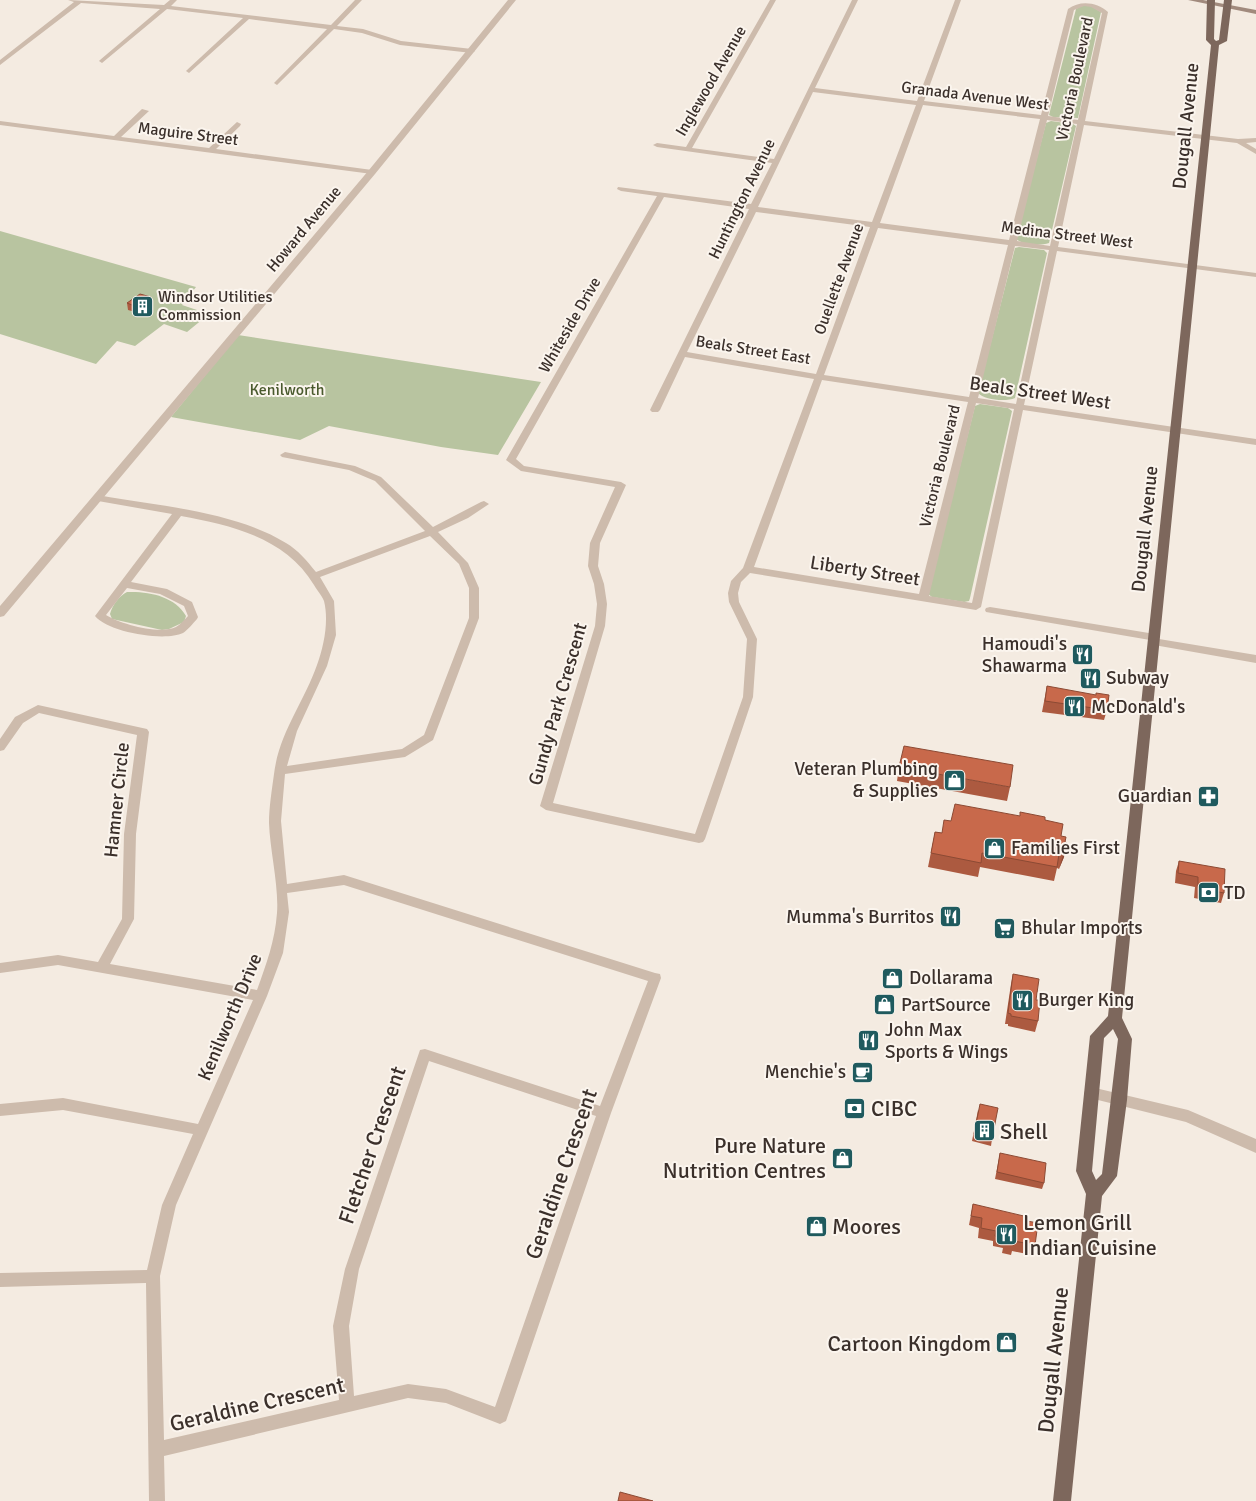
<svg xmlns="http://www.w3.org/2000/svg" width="1256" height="1501" font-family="Signika,sans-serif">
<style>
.green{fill:#b8c4a0}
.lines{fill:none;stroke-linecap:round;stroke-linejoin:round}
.minor{fill:#cdbbac;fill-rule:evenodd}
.tertiary{fill:#cdbbac;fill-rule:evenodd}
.secondary{fill:#a18a7d;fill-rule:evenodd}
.primary{fill:#7d675c;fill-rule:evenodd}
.wall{fill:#ac5a40}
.shaded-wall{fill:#8c4a34}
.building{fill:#c8694b;stroke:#8c4a34}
.labels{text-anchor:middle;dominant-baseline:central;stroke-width:4;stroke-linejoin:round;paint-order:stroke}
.far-street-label{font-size:16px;fill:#3b302b;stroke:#fbf5ee}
.far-poi-label{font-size:16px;fill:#3b302b;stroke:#fbf5ee;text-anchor:start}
.far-park-label{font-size:16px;fill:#4a5a2e;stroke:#fbf5ee}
.street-label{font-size:19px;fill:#3b302b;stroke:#fbf5ee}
.poi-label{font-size:19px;fill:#3b302b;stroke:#fbf5ee;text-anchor:start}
.near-poi-label{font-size:22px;fill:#3b302b;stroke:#fbf5ee;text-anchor:start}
.near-street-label{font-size:22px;fill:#3b302b;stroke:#fbf5ee}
</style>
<rect width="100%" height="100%" fill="#f4ebe1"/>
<path class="green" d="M1081,6H1091L1101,12L1078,118L1053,117L1049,115L1076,9Z
M1051,121L1073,124L1076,126L1049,243C1040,246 1023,245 1016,239L1046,123Z
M0,231L196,287L182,305L209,314L187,332L164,324L135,346L117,341L96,364L0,334Z
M1019,247L1044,250L1047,253L1015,398C1006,402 984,400 978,393L1015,248Z
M238,335L541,382L498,455L441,447L329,426L300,440L171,417Z
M980,404L1008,408L1012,411L970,598L969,601L964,602L932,597L928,594L975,406Z
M127,592C148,591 175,596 186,616L184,622L169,629L162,630L112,619L110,614C112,606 119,596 127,592Z"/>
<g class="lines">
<path class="minor" d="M68,0L164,5L170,0H177L171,6L331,25L355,0H362L337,26L363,29L401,41L472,49L475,51L472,53L400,45L362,33L334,29L277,85L274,83L275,82L327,29L249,19L189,73L186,71L187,70L243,18L167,9L102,63L99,61L100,60L160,9L81,3L0,65V60L74,2Z
M770,0H776L692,148L774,159L852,0H858L815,88L917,101L955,0H961L924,101L1041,115L1068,9C1080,0 1097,2 1108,12L1085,121L1238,139L1256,138V142L1246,143L1256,149V154L1237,143L1084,125L1058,247L1256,273V277L1057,251L1024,405L1256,439V445L1023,410L981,607L976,610L750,573L741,582L738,593L739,602L757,639L753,697L705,839L703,842L699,843L546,810L540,806L595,626L597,604L594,584L588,566L590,543L615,487L521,471L506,460L657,196L621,191L617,189L618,187L751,204L772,163L657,147L653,145L657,143L686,147ZM1084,6L1091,7L1102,13L1078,120L1048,116L1074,10ZM813,92L916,105L872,222L758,207ZM923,105L1040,119L1009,240L880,223ZM1047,120L1077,124L1050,246L1017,241ZM664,197L749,209L650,410L652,412H658L660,410L685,357L814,379L743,568L731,581L728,593L729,602L747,639L743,697L695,834L553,803L605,626L607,604L604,584L598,566L600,543L626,485L621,482L524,466L516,459ZM756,212L870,227L816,374L687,352ZM878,228L1008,245L969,397L824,375ZM1015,246L1049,250L1016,404L978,398ZM822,380L968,402L919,594L754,567ZM976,403L1014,409L972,603L929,596Z
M142,109L149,111L121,137L209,148L237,122L241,124L240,126L216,149L372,170L376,172L372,174L0,125V121L114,136Z
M285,452L355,466L381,477L433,527L481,502L484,501L489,504L468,518L438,532L468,563L479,588V618L433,740L405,757L285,774L281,821L287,884L344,875L655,973L660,974L661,978L611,1113L506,1421L500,1424L446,1403L408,1398L164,1456L165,1501H149L146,1283L0,1287V1273L147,1270L162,1205L193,1134L63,1110L0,1116V1104L63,1098L198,1124L253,1000L58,965L0,973V963L58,955L98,962L122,919L124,834L137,735L39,713L23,723L4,750L0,751V739L15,717L38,705L147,729L149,732L136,834L134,919L110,964L257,990C266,965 275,941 277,913C279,886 270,851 269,823C269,807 272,789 274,774C279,733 304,702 317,665C324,646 329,621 324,601C322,596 317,590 314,585C286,538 231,525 181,516L131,582L167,589L192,602L198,617L197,619C193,623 188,630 183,633C164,642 108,632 95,616L172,514L98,501L93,498L98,495C157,506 234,511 286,543C298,550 307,561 316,572L425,531L375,481L349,470L282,457L280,455ZM430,536L459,564L469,588V618L424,735L402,749L287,766L297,731L327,666L336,635L334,601L320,577ZM127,588L160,594L184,606L188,616C184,620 180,625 176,627C160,635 120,624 106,615ZM344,885L648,981L600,1106L425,1049L420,1050L345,1269L333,1326L339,1400L164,1440L160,1276L176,1205L267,996L283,953L289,912L287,893ZM429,1061L596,1116L495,1407L446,1389L408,1384L354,1396L349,1326L359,1269Z
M990,607L1155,634L1159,635L1160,637L1159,639L1256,655V663L1154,645L1150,644L1149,642L1150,640L986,612L985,610L986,608Z"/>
<path class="tertiary" d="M508,0H516L375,174L4,616L0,617V606L369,170Z
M1091,1087L1188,1110L1256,1139V1153L1186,1122L1086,1097L1084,1093L1086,1089Z"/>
<path class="secondary" d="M1188,0H1203L1256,10V14Z"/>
<path class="primary" d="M1207,0H1215L1214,39L1216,41L1219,40L1224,0H1232L1227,41L1219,45L1122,1018L1132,1039L1127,1100L1117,1176L1102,1196L1071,1501H1053L1086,1194L1076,1171L1090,1036L1108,1016L1211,45L1206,40ZM1113,1029L1118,1039L1102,1174L1096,1180L1092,1171L1104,1038Z"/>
</g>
<path class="wall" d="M151,297L152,304L139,313L128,310L127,303Z
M1047,686L1107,710L1104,720L1042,712Z
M899,767L1010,787L1007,801L897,781Z
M1045,820L1061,836L1064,857L1059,869L1057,868L1054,881L980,867L978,877L928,867L935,832L942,833L951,821Z
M1179,861L1224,893L1221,903L1194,898L1195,887L1175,883L1176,871Z
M1013,974L1036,1000L1038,1021L1035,1032L1008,1026V1024H1005L1011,984Z
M978,1110L992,1139L991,1146L972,1141Z
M1000,1153L1044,1183L1042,1189L995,1179Z
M973,1204L1027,1221L1035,1245L1032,1255L1012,1251L1011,1255L1002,1253L1003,1248L993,1246V1241L978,1238L979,1228L969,1225Z"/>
<path class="shaded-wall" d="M151,297L152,304L139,313L137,307Z
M1067,843L1064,857L1059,869L1063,855Z"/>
<path class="building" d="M140,294L151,297L137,307L127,303Z
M1047,686L1096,695V693L1109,695L1107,710L1045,701Z
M904,746L1013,765L1010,787L899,767Z
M955,804L1020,816V812L1045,817V820L1063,824L1061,836L1066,837L1065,842L1067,843L1063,855L1059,854L1057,867L982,853L981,863L931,853L935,832L942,833L944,820L951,821Z
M1179,861L1225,869L1224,893L1198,888V877L1178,873Z
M1013,974L1039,979L1036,1000H1040L1038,1021L1011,1016V1014L1008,1013Z
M980,1104L998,1108L992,1139L974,1134Z
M1000,1153L1046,1163L1044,1183L997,1172Z
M973,1204L1028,1217L1027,1221L1038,1223L1035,1245L1014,1241V1245L1005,1243L1006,1239L995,1236L996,1231L981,1228L982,1218L971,1216Z
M620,1492L653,1501H618Z"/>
<defs>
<symbol id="building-square" viewBox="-11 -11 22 22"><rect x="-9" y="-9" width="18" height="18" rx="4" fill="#1f5a5e" stroke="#fbf5ee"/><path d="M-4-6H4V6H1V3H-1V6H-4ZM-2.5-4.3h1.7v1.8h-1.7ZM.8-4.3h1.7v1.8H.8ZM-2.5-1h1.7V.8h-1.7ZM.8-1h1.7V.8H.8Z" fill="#fff"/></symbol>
<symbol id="restaurant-square" viewBox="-11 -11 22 22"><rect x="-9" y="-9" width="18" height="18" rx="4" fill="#1f5a5e" stroke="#fbf5ee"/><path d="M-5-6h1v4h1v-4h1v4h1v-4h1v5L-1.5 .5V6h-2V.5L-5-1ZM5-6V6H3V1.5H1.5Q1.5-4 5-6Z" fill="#fff"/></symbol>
<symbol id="shop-square" viewBox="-11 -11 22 22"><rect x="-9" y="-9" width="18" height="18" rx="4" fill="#1f5a5e" stroke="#fbf5ee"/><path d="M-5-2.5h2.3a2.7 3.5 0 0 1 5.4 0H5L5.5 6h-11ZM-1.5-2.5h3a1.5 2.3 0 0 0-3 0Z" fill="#fff"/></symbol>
<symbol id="pharmacy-square" viewBox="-11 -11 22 22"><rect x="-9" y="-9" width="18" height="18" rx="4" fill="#1f5a5e" stroke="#fbf5ee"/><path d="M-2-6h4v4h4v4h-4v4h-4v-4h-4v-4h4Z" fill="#fff"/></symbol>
<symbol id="bank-square" viewBox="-11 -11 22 22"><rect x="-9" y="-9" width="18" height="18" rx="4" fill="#1f5a5e" stroke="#fbf5ee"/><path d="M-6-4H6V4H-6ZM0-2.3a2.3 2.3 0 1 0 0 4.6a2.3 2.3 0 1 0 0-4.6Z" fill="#fff"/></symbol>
<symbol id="supermarket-square" viewBox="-11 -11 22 22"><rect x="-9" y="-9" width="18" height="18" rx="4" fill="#1f5a5e" stroke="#fbf5ee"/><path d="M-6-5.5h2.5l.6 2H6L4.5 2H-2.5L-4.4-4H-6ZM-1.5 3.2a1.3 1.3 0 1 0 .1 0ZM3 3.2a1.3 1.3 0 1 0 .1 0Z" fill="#fff"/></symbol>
<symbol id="cafe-square" viewBox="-11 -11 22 22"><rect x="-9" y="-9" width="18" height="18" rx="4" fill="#1f5a5e" stroke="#fbf5ee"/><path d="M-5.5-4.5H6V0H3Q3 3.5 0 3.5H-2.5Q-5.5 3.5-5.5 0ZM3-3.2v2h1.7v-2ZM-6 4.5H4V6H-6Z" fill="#fff"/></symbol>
</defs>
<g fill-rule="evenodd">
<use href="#building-square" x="130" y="294" width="25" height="25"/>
<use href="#restaurant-square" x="1070" y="642" width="25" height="25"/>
<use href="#restaurant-square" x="1078" y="666" width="25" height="25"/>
<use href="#restaurant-square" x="1062" y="694" width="25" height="25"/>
<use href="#shop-square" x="942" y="768" width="25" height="25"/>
<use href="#pharmacy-square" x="1196" y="784" width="25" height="25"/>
<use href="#shop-square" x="982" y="836" width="25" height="25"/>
<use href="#bank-square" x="1196" y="880" width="25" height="25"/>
<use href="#restaurant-square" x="938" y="904" width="25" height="25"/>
<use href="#supermarket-square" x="992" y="916" width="25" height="25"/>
<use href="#shop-square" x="880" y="966" width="25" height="25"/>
<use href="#restaurant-square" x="1010" y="988" width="25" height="25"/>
<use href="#shop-square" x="872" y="992" width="25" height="25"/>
<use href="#restaurant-square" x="856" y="1028" width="25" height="25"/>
<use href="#cafe-square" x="850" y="1060" width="25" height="25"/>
<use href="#bank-square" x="842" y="1096" width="25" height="25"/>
<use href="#building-square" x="972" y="1118" width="25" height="25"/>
<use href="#shop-square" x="830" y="1146" width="25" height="25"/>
<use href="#shop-square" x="804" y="1214" width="25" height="25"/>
<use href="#restaurant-square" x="994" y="1222" width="25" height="25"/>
<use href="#shop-square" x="994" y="1330" width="25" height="25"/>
</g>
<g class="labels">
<g class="far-street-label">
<text transform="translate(1075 79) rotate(-78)">Victoria Boulevard</text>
<text transform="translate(711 81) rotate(-60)">Inglewood Avenue</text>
<text transform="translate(975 96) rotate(7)">Granada Avenue West</text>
<text transform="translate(188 134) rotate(7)">Maguire Street</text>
<text transform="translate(742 199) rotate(-64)">Huntington Avenue</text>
<text transform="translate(304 229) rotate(-50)">Howard Avenue</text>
<text transform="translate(1067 235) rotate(7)">Medina Street West</text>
<text transform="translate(839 279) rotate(-70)">Ouellette Avenue</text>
<text transform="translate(570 325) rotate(-60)">Whiteside Drive</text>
<text transform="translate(753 350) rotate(9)">Beals Street East</text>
<text transform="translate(940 466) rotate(-76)">Victoria Boulevard</text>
</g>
<g class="far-poi-label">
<text x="158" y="297">Windsor Utilities<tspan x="158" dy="18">Commission</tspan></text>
</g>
<g class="far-park-label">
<text x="287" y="390">Kenilworth</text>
</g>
<g class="street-label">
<text transform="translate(1186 126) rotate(-84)">Dougall Avenue</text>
<text transform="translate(1040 393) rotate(8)">Beals Street West</text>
<text transform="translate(1145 529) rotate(-84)">Dougall Avenue</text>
<text transform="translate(865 571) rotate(9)">Liberty Street</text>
<text transform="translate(558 704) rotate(-74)">Gundy Park Crescent</text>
<text transform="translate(117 800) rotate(-84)">Hamner Circle</text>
<text transform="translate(230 1017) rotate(-67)">Kenilworth Drive</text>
</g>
<g class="poi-label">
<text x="1067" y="644" text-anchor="end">Hamoudi's<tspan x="1067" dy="22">Shawarma</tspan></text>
<text x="1106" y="678">Subway</text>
<text x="1091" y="707">McDonald's</text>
<text x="938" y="769" text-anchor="end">Veteran Plumbing<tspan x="938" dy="22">&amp; Supplies</tspan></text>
<text x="1192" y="796" text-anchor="end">Guardian</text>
<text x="1011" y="848">Families First</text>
<text x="1224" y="893">TD</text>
<text x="934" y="917" text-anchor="end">Mumma's Burritos</text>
<text x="1021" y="928">Bhular Imports</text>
<text x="909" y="978">Dollarama</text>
<text x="1038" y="1000">Burger King</text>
<text x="901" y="1005">PartSource</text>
<text x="885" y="1030">John Max<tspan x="885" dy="22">Sports &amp; Wings</tspan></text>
<text x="846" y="1072" text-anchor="end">Menchie's</text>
</g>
<g class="near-poi-label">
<text x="871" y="1108">CIBC</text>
<text x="1000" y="1131">Shell</text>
<text x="826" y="1145" text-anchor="end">Pure Nature<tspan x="826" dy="25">Nutrition Centres</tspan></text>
<text x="1023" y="1222">Lemon Grill<tspan x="1023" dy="25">Indian Cuisine</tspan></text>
<text x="832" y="1226">Moores</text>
<text x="991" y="1343" text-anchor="end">Cartoon Kingdom</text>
</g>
<g class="near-street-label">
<text transform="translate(372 1145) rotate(-71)">Fletcher Crescent</text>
<text transform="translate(561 1174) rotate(-71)">Geraldine Crescent</text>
<text transform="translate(1053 1360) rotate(-84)">Dougall Avenue</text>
<text transform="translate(257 1404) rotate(-13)">Geraldine Crescent</text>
</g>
</g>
</svg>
